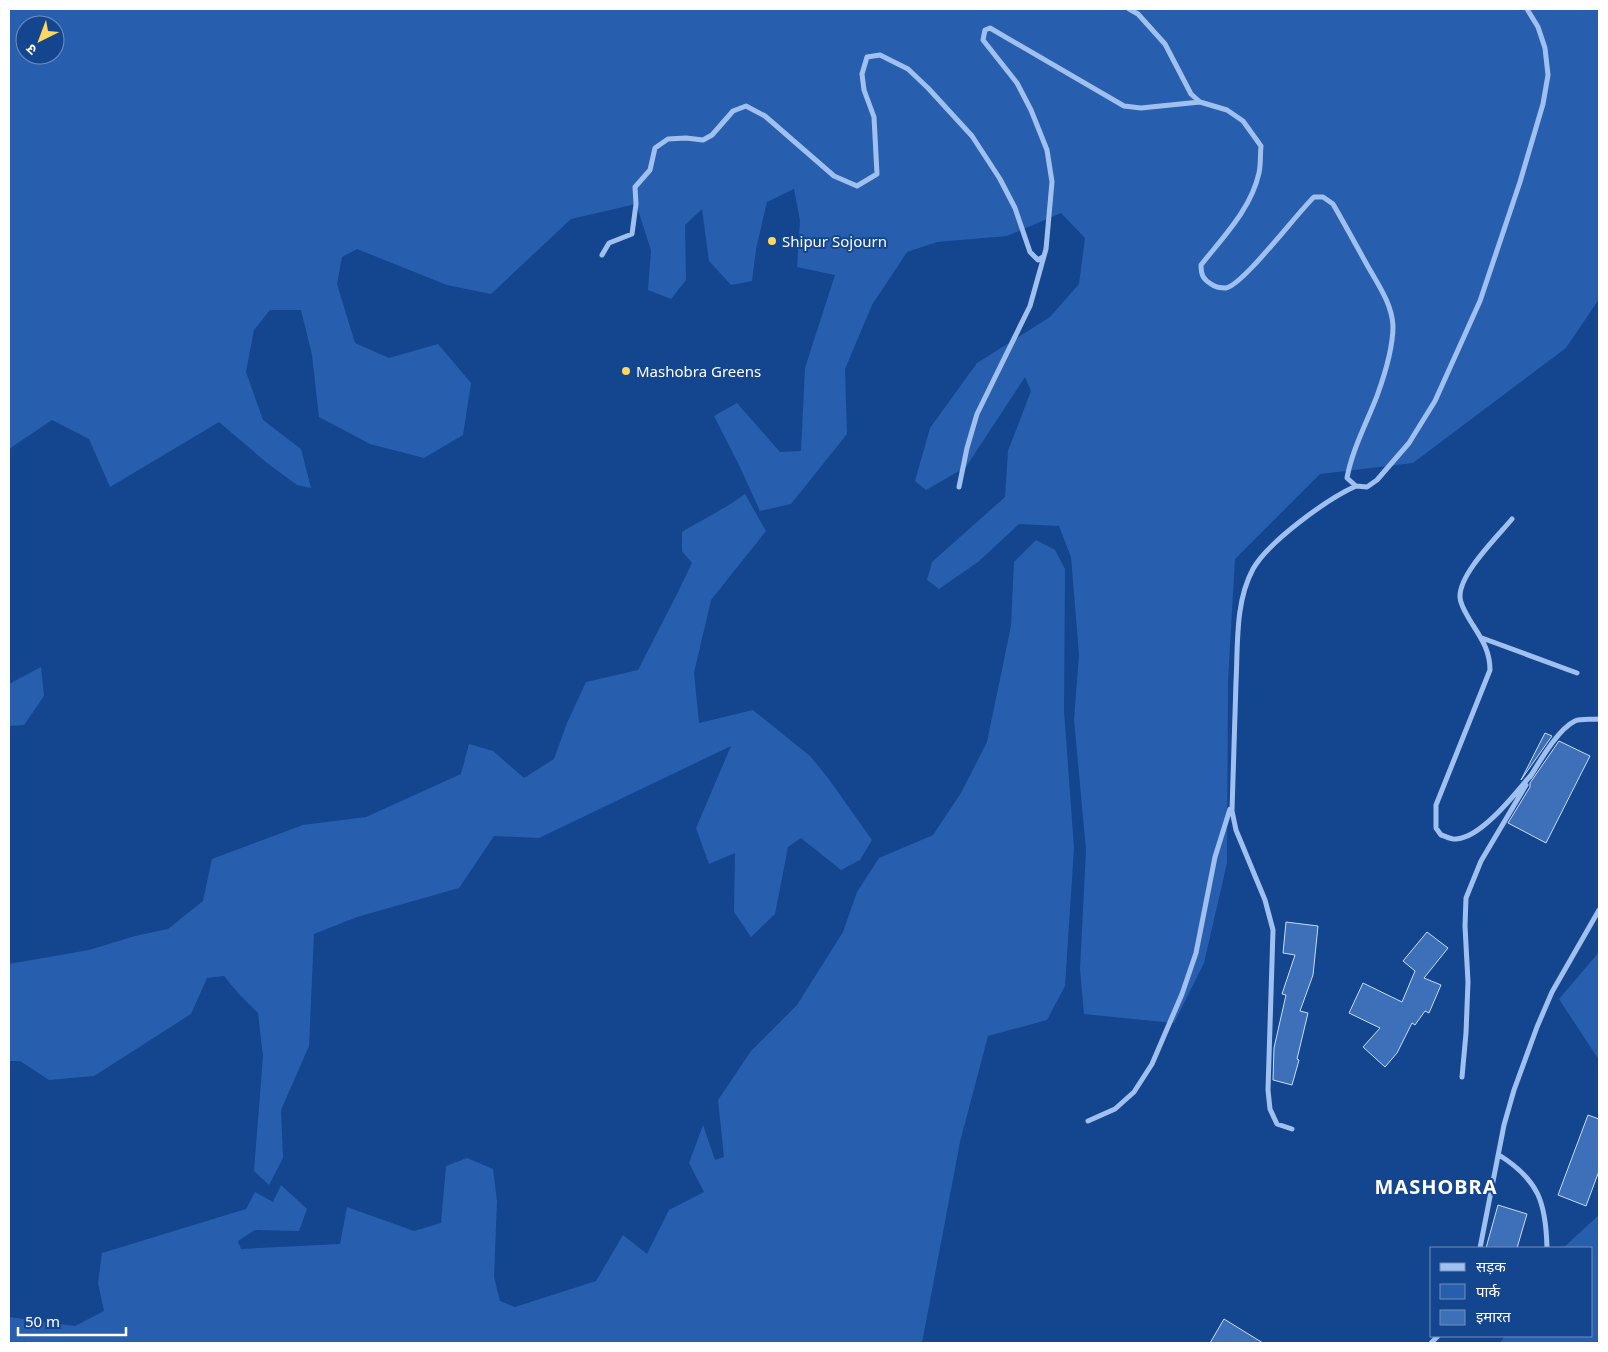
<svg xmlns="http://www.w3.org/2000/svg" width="1608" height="1352" font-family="'Noto Sans','Noto Sans Devanagari',sans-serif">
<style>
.green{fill:#275fae;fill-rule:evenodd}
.building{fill:#3d70b8;stroke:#c6ddfc}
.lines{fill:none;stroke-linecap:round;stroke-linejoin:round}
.minor{stroke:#a0c1f0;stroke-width:5}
.poi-dot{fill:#ffd75f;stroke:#14458f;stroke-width:2}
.labels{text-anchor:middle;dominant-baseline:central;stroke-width:4;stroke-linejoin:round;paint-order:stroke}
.poi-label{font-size:15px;fill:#fff;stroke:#14458f;text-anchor:start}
.district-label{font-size:20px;font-weight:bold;letter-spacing:1px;fill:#fff;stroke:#14458f}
</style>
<rect width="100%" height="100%" fill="#14458f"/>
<path class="green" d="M9,9H1599V299L1566,348L1413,463L1320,474L1235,559L1228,681L1227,863L1204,963L1174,1023L1084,1014L1080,969L1086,850L1074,719L1079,655L1071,557L1059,526L1019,524L978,562L939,589L927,580L932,562L1005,497L1008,451L1031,391L1025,377L966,467L926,490L915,481L930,428L977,363L1050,317L1079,284L1085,238L1061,213L1007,236L937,242L907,252L872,305L845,369L847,434L791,504L760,511L739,465L714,416L737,403L780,452L801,451L805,368L835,275L797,267L800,221L794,189L767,202L756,249L752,281L731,285L709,261L702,209L685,225L686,280L671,299L648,290L651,250L636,204L571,219L491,294L447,285L357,249L342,257L337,284L355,343L389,358L438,344L471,383L463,435L424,458L370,444L319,417L312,355L301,310H270L254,330L246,372L263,420L301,449L311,488L297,485L267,463L219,422L110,487L89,439L52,420L9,449ZM25,25H55V55H25Z
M745,494L766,531L711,600L694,673L699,723L753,710L810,756L828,778L872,840L860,860L841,870L801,838L788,847L775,914L751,937L734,912L735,853L709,864L696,828L731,746L539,838L494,836L459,888L357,917L314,934L309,1046L281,1110L283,1158L269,1185L254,1171L263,1056L258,1013L238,993L224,976L207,978L191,1014L94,1076L49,1080L20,1061H9V964L89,950L135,936L168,929L203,901L212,859L303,825L366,817L461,774L469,744L493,751L524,778L554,759L567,723L586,682L638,670L677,594L692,563L682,551V532C703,519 725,509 745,494Z
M1036,540L1055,550L1065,569L1064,710L1074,848L1065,986L1047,1020L988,1036L960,1142L922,1343H9V1317L75,1326L104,1311L98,1283L102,1253L246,1209L255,1192L273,1202L281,1185L307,1209L299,1231L255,1230L238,1241L241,1249L340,1244L347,1207L414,1231L441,1223L446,1166L467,1158L493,1169L497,1201L494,1277L500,1301L515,1307L596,1281L623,1235L647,1254L669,1210L704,1192L689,1163L703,1125L715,1160L724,1157L718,1100L751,1051L797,1005L843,932L857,892L879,858L933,835L961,793L987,742L1011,626L1014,562Z
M41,667L44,696L24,725L9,726V684Z
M1599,952V1060L1559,999Z
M1599,1215V1343H1500L1505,1336H1592V1248H1563Z"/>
<path class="building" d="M1545,733L1552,736L1521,780Z
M1559,741L1590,756L1546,843L1508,823L1530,787V783Z
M1286,922L1318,926L1313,975L1300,1011L1308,1013L1297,1059L1299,1060L1292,1085L1273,1080L1274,1048L1286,995L1282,994L1295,955L1283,953Z
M1427,932L1448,948L1424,978L1441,985L1429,1013L1425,1011L1415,1025L1412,1023L1397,1053L1385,1067L1363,1047L1380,1028L1349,1013L1363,983L1402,1002L1415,971L1403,961Z
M1588,1115L1599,1119V1171L1586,1206L1558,1195Z
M1498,1205L1527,1214L1517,1248H1486Z
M1224,1319L1263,1343H1210Z"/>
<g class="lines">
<path class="minor" d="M1129,9L1138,14L1165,44L1191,94L1200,102L1227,110L1243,121L1261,146C1260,155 1261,164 1259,173C1251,209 1223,237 1201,265C1201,275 1203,279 1211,284C1215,287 1221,288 1226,288C1244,284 1297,213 1314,197H1323L1333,204C1344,223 1355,243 1366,263C1377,283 1392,303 1393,326C1393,349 1385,374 1377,396C1367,422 1352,450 1347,478L1356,486L1367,487L1377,480L1409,443L1435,401L1480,301L1520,182L1543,104L1548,75L1545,48L1538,27L1527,9
M602,255L609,243L632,234L636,204L635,187L650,170L655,148L668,139L686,138L703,140L712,135L733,111L746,106L765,116L834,176L857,186L877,174L874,117L864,90L862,74L867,57L880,55L908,69L928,88L972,136L1000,179L1015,208L1030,252L1038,260L1043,257
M959,487L967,448L977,414L1030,306L1046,249L1052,182L1047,150L1031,110L1017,83L983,40L985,30L990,28L1124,106L1141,108L1200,102
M1512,519C1497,537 1459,574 1460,597C1460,605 1467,615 1471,622C1481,638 1490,650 1490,670L1436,805V828L1441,835C1445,836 1452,840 1456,839C1481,838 1515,794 1531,775
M1482,638L1577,673
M1530,777C1540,761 1558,729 1575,721C1582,718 1592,720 1599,719
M1462,1077L1466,1033L1468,982L1465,926L1466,898L1481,861L1526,785
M1088,1121L1115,1109L1134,1092L1152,1064L1182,994L1196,953L1215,857L1230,809
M1292,1129L1277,1124L1270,1109L1268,1090L1273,930L1265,900L1236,830L1232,811C1233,768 1235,725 1236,682C1238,645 1235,602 1253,569C1268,542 1327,499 1356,486
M1499,1155C1539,1180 1546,1203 1547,1248
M1480,1248L1504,1125L1514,1090L1537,1027L1552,992L1599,910
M1431,1343L1438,1336"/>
</g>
<g class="poi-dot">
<circle cx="772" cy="241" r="5"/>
<circle cx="626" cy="371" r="5"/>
</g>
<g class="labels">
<g class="poi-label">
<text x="782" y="241">Shipur Sojourn</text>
<text x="636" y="371">Mashobra Greens</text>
</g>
<g class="district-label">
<text x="1436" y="1186">MASHOBRA</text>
</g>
</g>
<rect width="1608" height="1352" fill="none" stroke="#ffffff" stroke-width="20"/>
<rect x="1430" y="1247" width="162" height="90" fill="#14458f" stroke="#728fbc"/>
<rect x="1440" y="1263" width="25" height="8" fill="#a0c1f0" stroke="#728fbc"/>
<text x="1476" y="1272" font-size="15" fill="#ffffff">सड़क</text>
<rect x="1440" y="1284" width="25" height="15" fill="#275fae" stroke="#728fbc"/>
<text x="1476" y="1297" font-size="15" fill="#ffffff">पार्क</text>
<rect x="1440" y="1310" width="25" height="15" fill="#3d70b8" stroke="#728fbc"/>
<text x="1476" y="1322" font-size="15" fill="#ffffff">इमारत</text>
<g transform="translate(40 40) rotate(222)"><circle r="24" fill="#14458f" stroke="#728fbc"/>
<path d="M0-4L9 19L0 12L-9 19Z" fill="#ffd75f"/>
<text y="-8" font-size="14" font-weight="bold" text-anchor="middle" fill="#ffffff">उ</text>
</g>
<path d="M18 1327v8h108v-8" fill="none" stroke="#ffffff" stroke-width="2.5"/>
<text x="25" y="1327" font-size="15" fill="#ffffff" stroke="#14458f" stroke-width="4" paint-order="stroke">50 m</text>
</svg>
